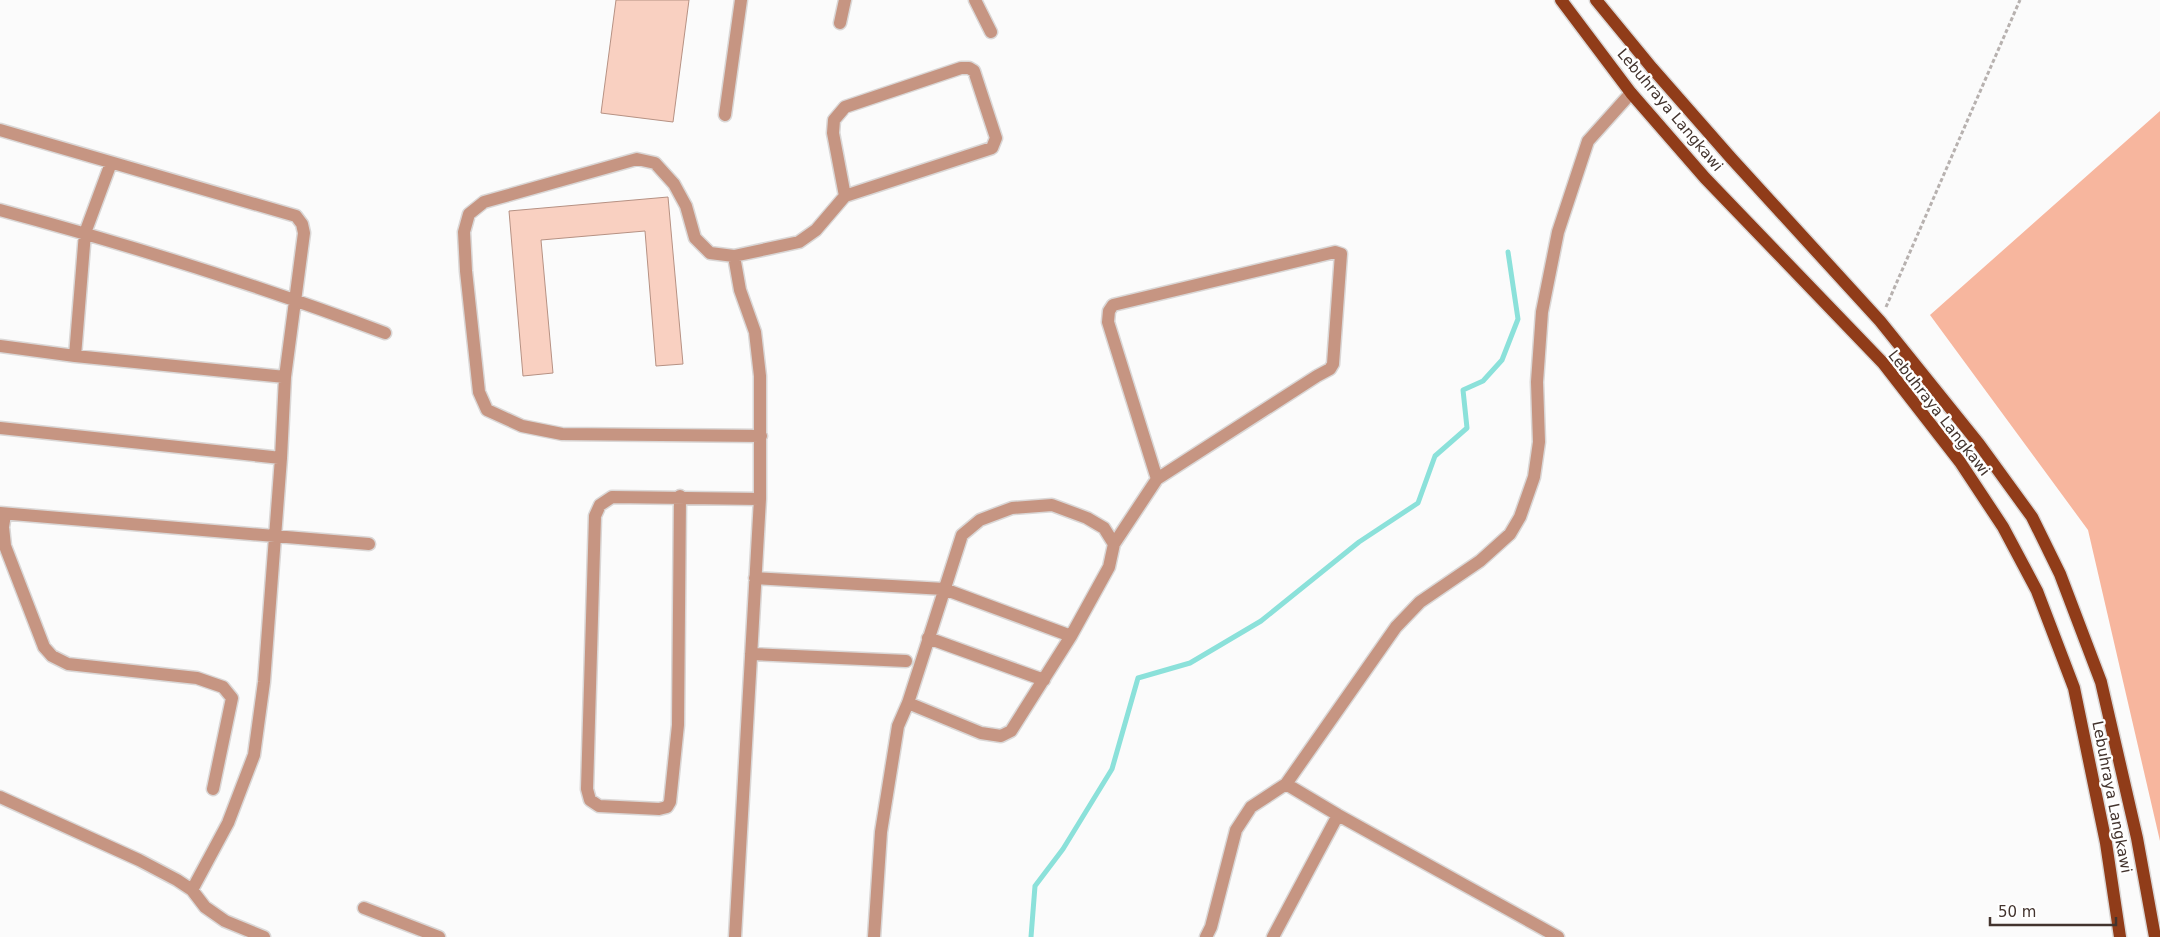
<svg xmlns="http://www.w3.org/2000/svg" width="2160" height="937" font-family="'DejaVu Sans',sans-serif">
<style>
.green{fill:#f7b69e}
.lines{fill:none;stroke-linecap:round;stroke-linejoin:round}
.stream{stroke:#8be1da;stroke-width:5}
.building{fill:#f9d0c1;stroke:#b69183}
.minor-casing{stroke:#dad7d6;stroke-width:15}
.major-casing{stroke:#dad7d6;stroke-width:15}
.path{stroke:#b7b1af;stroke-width:3;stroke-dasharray:4 2.5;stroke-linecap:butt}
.minor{stroke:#c69582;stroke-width:12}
.major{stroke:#903c19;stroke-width:12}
.labels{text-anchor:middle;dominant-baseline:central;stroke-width:4.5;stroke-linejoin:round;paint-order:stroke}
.street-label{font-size:15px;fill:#43342e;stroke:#fff}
</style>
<rect width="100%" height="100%" fill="#fbfbfb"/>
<path class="green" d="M2160,111V841L2088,530L1930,315Z"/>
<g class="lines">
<path class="stream" d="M1031,937L1035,886L1063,849L1112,769L1138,678L1190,663L1261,621L1359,542L1418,503L1435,456L1467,428L1463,390L1483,381L1502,360L1518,319L1508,252"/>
</g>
<path class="building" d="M616,0H689L673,122L601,113Z
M668,197L683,364L656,366L645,231L541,240L553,373L523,376L509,211Z"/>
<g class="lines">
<defs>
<path id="minor" d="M975,0L991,32
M840,23L845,0
M725,115L741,0
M0,130L296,216L302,224L304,233L285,377L281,458L264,682L254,755L228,823L192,890
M0,210C130,245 258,285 385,333
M734,256L740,290L755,332L760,376V499L735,937
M0,346L75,356L285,377
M75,356L85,233L111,163
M0,428L281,458
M761,436L562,434L522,426L487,410L479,392L466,271L464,232L469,214L484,202L637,159L655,163L674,184L686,206L695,238L710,253L734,256L799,242L816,230L845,196L833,133L834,120L845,107L961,68H969L974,71L996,138L992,148L845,196
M680,496L678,725L670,802L667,807L659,809L599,806L590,800L587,789L595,516L600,505L612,497L760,499
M0,513L369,544
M5,514L3,527L5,546L44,647L52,656L68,664L197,678L223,687L232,698L213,789
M755,578L944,589L1071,636
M928,638L1044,680
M751,654L906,661
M908,703L981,733L1001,736L1011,731L1071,636L1109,567L1114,544L1157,479L1317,376L1330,369L1333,364L1341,254L1335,252L1113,305L1109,311L1108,322L1157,479
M1286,784L1338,815L1558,937
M0,797L139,860L177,880L192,890L205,907L225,921L264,937
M364,908L439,937
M874,937L881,832L898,726L908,703L962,535L980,520L1012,508L1052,505L1087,518L1104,528L1114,544
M1206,937L1211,927L1236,830L1251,807L1286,784L1396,627L1420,602L1480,561L1510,534L1520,517L1534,477L1539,442L1537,382L1542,312L1558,232L1588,141L1631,93
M1273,937L1338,815"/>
<path id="major" d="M1561,0L1631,93L1705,178L1883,363L1960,462L2003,527L2037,591L2074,688L2106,843L2120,937
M1596,0L1652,68L1731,158L1880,321L1979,444L2032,517L2060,574L2101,682L2137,838L2155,937"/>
</defs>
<use href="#minor" class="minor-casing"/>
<use href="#major" class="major-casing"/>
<path class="path" d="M1886,307L2020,0"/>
<use href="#minor" class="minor"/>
<use href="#major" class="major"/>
</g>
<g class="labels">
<g class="street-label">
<text transform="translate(1670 110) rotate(50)">Lebuhraya Langkawi</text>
<text transform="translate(1939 413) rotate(52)">Lebuhraya Langkawi</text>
<text transform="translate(2112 797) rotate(79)">Lebuhraya Langkawi</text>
</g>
</g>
<path d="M1990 917v8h126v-8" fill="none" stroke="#43342e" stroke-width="2.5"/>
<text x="1998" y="917" font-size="15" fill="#43342e" stroke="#ffffff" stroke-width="4" paint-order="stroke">50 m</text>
</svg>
